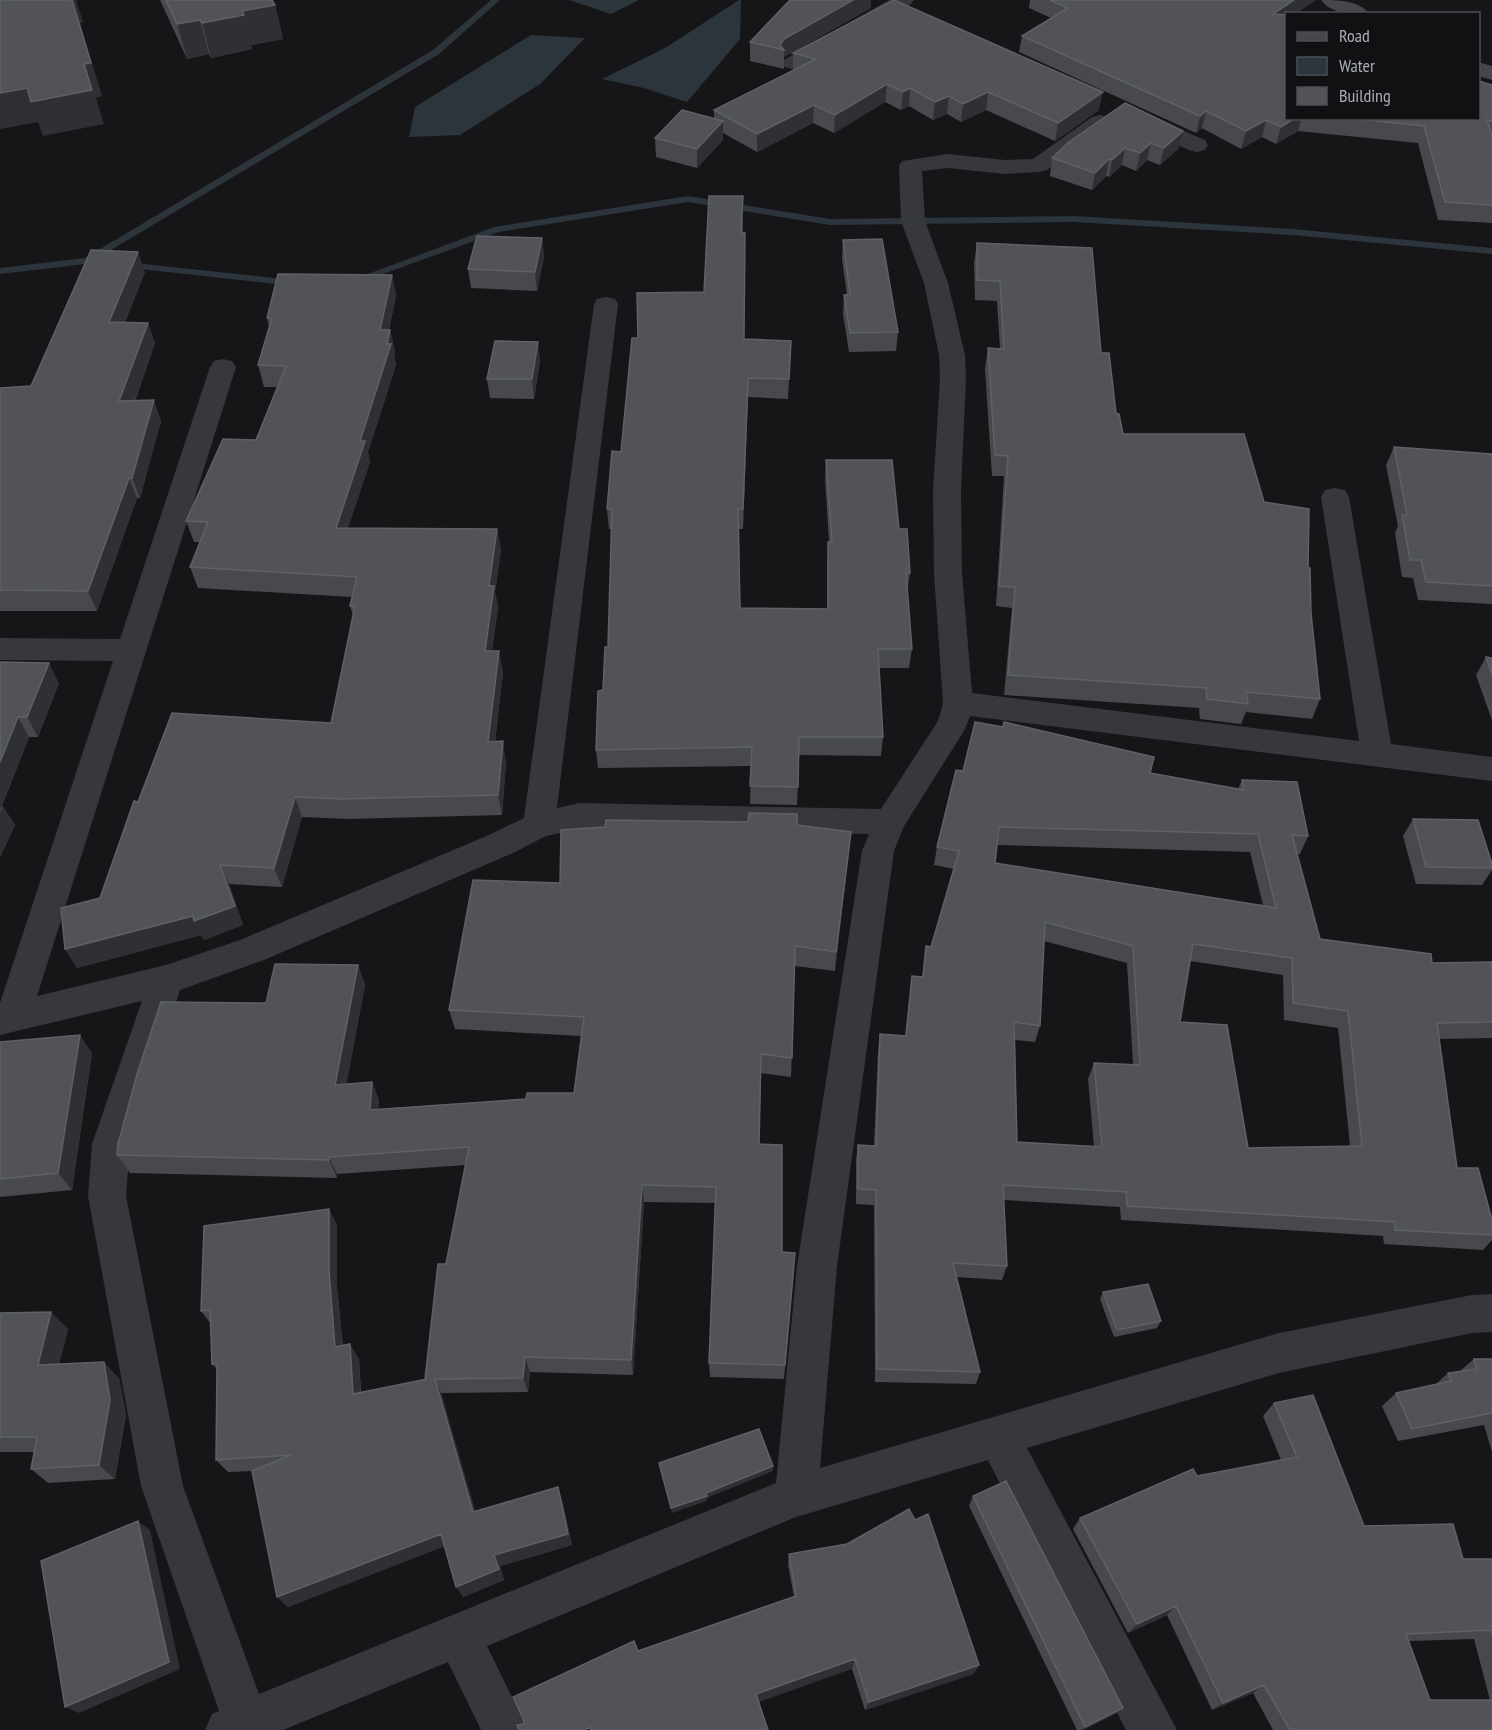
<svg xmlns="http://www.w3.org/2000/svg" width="1492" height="1730" font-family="'PT Sans Narrow',sans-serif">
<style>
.water{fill:#2c353c}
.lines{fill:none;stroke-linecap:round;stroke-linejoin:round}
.stream{fill:#2c353c;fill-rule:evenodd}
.street{fill:#37383d;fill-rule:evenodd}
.secondary{fill:#45474d;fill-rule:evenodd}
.wall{fill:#47494d;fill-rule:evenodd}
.shaded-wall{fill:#2f3033}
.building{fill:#525359;stroke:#5f6168;stroke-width:1.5;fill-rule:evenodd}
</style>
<rect width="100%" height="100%" fill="#161618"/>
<path class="water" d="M569,0H639L611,14Z
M739,0H741L740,39L687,102L644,88L602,79L665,48Z
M531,35L585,38L540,84L460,135L409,137L415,107Z"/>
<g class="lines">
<path class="stream" d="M491,0H500L439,54L96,259L106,261V265L86,264L0,274V268L85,258L433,50Z
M688,196L830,219L1074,216L1293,229L1492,248V254L1293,235L1074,222L830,225L688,202L499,232L358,283L354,284L349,281L494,227Z
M125,262L294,280L299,283L294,286L122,267V263Z"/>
<path class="street" d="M889,0H914L911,4L799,67L792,69L785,67L782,63L785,59Z
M1141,113L1205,140L1208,145L1205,150L1197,152L1189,150L1133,125L1130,120L1133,115Z
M1100,115L1108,117L1111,122L1108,127L1047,170L1039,172L1005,174L948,168L922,171L925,221L948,283L965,355L966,378L961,491L962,573L972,693L1359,741L1321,497L1325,490L1335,488L1345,490L1349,497L1391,744L1492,757V781L970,716L964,731L904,826L894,851L837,1266L820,1468L1279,1333L1472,1295L1492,1294V1332L1472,1333L1279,1373L1027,1448L1177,1730H1126L988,1460L796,1517L487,1646L528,1730H481L448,1662L283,1730H205L212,1714L219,1711L141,1486L88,1196L92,1144L142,1001L0,1035V1003L113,661L0,660V638L120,639L210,367L214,361L223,359L232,361L236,367L37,996L166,965L240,940L489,835L524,818L594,304L597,299L606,297L615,299L618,304L557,808L579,803L881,809L938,721L943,703L934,573L933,491L940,378L939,355L924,283L901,221L899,166L902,161L948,154L1005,160L1033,159L1092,117ZM579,829L869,834L862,851L797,1266L776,1483L259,1694L183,1486L126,1196L130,1144L180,990L264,960L513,853L546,836Z"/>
<path class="secondary" d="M1321,0C1338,0 1358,0 1370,14C1353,14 1332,15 1321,0Z
M1478,62L1492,66V80L1478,76Z"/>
</g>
<path class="wall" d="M160,0H272L275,5L283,39L251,45L252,49L211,58L209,54L187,59Z
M790,0H871V8L784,57V69L750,61V42Z
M1030,0H1316L1295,14H1287V118H1479L1492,85V223L1438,220L1418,143L1298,131L1276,144L1262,137L1241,149L1202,128L1196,133L1019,52L1022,36L1051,18L1029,8Z
M793,53L1099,110L1055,141L986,110L961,122L947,114L933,120L909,106L901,110L885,102L834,133L813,123L757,152L723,133V140L697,168L656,157L655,138L714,119V110L793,70Z
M1125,103L1179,148L1160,165L1147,160L1136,171L1122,165L1109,177L1106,176L1092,190L1050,176L1052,158Z
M743,196V233L744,339L791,341L788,399L748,397L743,529H739L740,608L827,609V562L829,542L825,479L826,460L899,529L910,573L907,592L912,649L909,668H879L883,737L881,756L799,755L797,805L750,804L751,766L598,768L596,750L608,647L612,529H609L607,509L621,452L638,338L704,292Z
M542,238L544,257L537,291L471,288L468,269Z
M843,240L898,332L896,351L849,352L843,314L844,295H847L842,259Z
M977,243L1101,353L1116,413L1123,434L1264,502L1308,568L1311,613L1320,699L1312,719L1246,712L1241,724L1200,719L1199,708L1004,695L1012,608L996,606L1004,476H992L985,369L988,348L1000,349L997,301L975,300L974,263Z
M145,272L125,322L155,343L135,401L161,421L140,498H137L97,611H0V388L31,386Z
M392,275L396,296L389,330H390L395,352L394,356L396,365L368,452L370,462L348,528L497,529L501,550L495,592L498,607L492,651L503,672L495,742L506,762L502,815L348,819L302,817L282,887L229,884L243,925L204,940L201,935L77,968L65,949L100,898L138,802L331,723L353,615L350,606L352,597L198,588L190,567L200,542H194L186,521L256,440L277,387H264L258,365L269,327L267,318Z
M540,361L534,399L490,398L487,379Z
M1394,447L1492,454V604L1418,600L1413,578L1402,577L1395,533L1398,526L1386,465Z
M1486,657L1492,658V720L1476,675Z
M0,662L59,683L38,737H29L2,806L15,825L0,857Z
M1004,722L1150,773L1238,789L1242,780L1308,836L1300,854H1297L1320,939L1432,963L1492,962V1038L1439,1039L1457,1168L1492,1220V1240L1483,1250L1384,1244L1383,1236L1121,1220L1120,1207L1004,1200L1007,1266L1002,1280L956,1277L980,1372L976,1384L875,1382L874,1205L856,1204V1160L858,1145L874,1146L878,1051L880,1034L905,1036L912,976L922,977L926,946L931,947L954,869L934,865L937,847L963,771L1002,727ZM997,845L1250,852L1263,905L995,863ZM1044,941L1127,963L1133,1064L1094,1063L1088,1079L1094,1146L1017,1142L1015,1040L1035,1042L1040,1026ZM1190,961L1283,975L1284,1020L1338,1028L1350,1146L1248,1148L1180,1022Z
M1413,819L1492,864V870L1482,885L1416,884L1403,836Z
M797,825L851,832L835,971L795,966L791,1077L761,1073L759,1144L782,1252L794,1269L784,1379L710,1377L709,1363L715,1203L644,1202L633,1375L530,1372L528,1392L441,1393L475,1511L562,1500L572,1545L500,1566L504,1580L463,1597L444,1546L288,1607L277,1597L253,1471L228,1472L216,1460L217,1369L212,1364L211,1324L201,1311L337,1225V1287L343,1346L359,1359L361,1392L425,1380L466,1165L337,1174V1178L130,1173L117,1155L266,1003L358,965L365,985L346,1084L372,1082L379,1101L378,1109L526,1099L574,1093L581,1036L455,1029L449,1010L560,883Z
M0,1042L92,1053L72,1190L0,1197Z
M1103,1292L1161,1321L1157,1328L1114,1337L1100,1299Z
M0,1313L68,1329L59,1364L119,1378L126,1415L115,1479L48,1483L31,1469L34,1452H0Z
M1474,1359H1492V1452L1484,1425L1398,1441L1382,1406L1396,1393L1436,1384L1448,1373L1460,1371Z
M1274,1403L1364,1526L1463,1559H1492V1730H1273L1253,1693L1212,1710L1167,1615L1128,1633L1073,1529L1080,1518L1197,1476L1281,1460L1263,1416ZM1474,1639L1490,1700H1430L1409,1641Z
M973,1496L1123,1708L1115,1714L1083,1730H1077L969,1506Z
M789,1554L979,1665L973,1674L865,1710L852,1669L638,1651L794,1597L788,1565Z"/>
<path class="shaded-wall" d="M72,0H76L83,22L80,23L102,96L96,98L104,124L43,136L38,122L0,129V93L27,88L84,64Z
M853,0H871V8L784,57V50L780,45L784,39Z
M1294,0H1316L1295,14H1287V19L1273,14Z
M275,5L283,39L251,45L252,49L211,58L202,23L242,11Z
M200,20L209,54L187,59L177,24Z
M887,84L885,102L834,133L835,115Z
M910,88L909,106L901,110L903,92Z
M988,92L986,110L961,122L963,104Z
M1103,92L1099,110L1055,141L1058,123Z
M949,96L947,114L933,120L935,102Z
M814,105L813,123L757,152V134Z
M1206,111L1202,128L1196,133L1200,116Z
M1295,118H1302L1298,131L1276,144L1281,127Z
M1266,120L1262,137L1241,149L1246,131Z
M723,121V140L697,168V149Z
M1183,131L1179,148L1160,165L1164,148Z
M1151,143L1147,160L1136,171L1140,153Z
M1125,148L1122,165L1109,177L1112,160Z
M1109,159L1106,176L1092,190L1095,173Z
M743,196V216L741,253V233Z
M542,238L544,257L537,291L535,272Z
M138,252L145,272L116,343L109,322Z
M392,275L396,296L384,352L380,330Z
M148,323L155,343L127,422L119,401Z
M390,330L395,352L394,356L396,365L368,452L370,462L341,549L336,528Z
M538,342L540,361L534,399L532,379Z
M748,378V397L743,529V509Z
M154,400L161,421L140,498L132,478Z
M129,478L137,498L97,611L88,591Z
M497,529L501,550L495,592L498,607L489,672L485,651L489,586Z
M499,651L503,672L493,762L488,742Z
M49,663L59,683L38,737L27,717Z
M18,717L29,737L0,810V762Z
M503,741L506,762L502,815L498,795Z
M295,797L302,817L282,887L274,868Z
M3,806L15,825L0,857V813Z
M851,832L849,852L835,971L836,952Z
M220,865L229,884L243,925L204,940L201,935L77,968L65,949Z
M358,965L365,985L343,1104L335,1085Z
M80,1035L92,1053L72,1190L58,1173Z
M372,1082L379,1101L378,1128L370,1110Z
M329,1157L337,1174V1178L329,1160Z
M642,1185L644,1202L633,1375L631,1360Z
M329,1209L337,1225V1287L344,1361L335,1347L329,1271Z
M51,1312L68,1329L55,1381L38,1365Z
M350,1344L359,1359L361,1408L353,1394Z
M525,1357L530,1372L528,1392L523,1378Z
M104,1362L119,1378L126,1415L115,1479L99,1465Z
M435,1379L441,1393L479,1524L473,1512Z
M773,1466V1471L707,1498V1501L672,1513L671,1508L706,1493Z
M558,1487L562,1500L572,1545L500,1566L504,1580L463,1597L456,1587Z
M138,1521L150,1530L180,1669L79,1713L65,1707Z
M441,1534L448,1545L288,1607L277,1597Z
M1176,1606L1167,1615L1128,1633L1137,1624Z
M855,1659L852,1669L756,1703V1694Z
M979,1665L973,1674L865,1710L869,1702Z
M1264,1685L1253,1693L1212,1710L1223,1703Z
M1123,1708L1115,1714L1083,1730H1081L1085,1727Z"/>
<path class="building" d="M0,0H72L91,63L84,64L92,90L31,102L27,88L0,93Z
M166,0H272L275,5L242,11L244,15L202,23L200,20L177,24Z
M790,0H853L784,39L780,45L784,50L750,42Z
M894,0L1103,92L1058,123L988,92L963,104L949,96L935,102L910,88L903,92L887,84L835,115L814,105L757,134L714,110L816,59L793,53Z
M1050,0H1294L1273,14L1287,15V118H1295L1281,127L1266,120L1246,131L1206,111L1200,116L1022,36L1068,8Z
M1479,81L1492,85V121L1487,120L1492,136V205L1445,202L1424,126L1349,118H1479Z
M1125,103L1183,131L1164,148L1151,143L1140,153L1125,148L1112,160L1109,159L1095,173L1052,158L1069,142Z
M682,110L723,121L697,149L655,138Z
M709,196H743L741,233H745L744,339L791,341L789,379L748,378L743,509H738L740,608L828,609V542H832L826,460H892L899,529H907L910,573H906L912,649H878L883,737H799L798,787L750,786L752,747L596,750L598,691L603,690L605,647H608L612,509H607L612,451L621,452L632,338H638L637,293L704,292Z
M477,236L542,238L535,272L468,269Z
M882,239L898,332L850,333L844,295L850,294L843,240Z
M977,243L1092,248L1101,353H1109L1116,413L1119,414L1123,434H1244L1264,502L1309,509L1308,568H1310L1311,613L1320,699L1246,692L1248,704L1207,699L1206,688L1008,675L1015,587L999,586L1008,456L995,455L988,348L1004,349L1000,281L977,280Z
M91,250L138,252L109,322L148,323L119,401L154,400L132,478H129L88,591L0,590V388L31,386Z
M278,274L392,275L380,330H390L387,344H391L360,441H365L336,528L497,529L489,586H494L485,651H499L488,742L503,741L498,795L341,799L295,797L274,868L220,865L235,906L194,921L193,916L65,949L61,908L100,898L134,801L138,802L172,713L331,723L355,606H350L357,577L190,567L208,522L186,521L223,439L256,440L286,366L258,365L272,318H267Z
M495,341L538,342L532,379H487Z
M1394,447L1492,454V586L1426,582L1421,560H1410L1402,515H1407Z
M1486,657L1492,658V674Z
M0,662L49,663L27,717H18L0,762Z
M975,722L1003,727L1004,722L1154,757L1150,773L1244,790L1242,780L1297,782L1308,836L1292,835L1320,939L1431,954L1432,963L1492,962V1022L1437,1023L1457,1168H1478L1492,1220V1235L1395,1230V1222L1127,1206L1126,1192L1003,1185L1007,1266L953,1263L980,1372L877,1369L876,1190L858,1189V1145L876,1146L880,1034L906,1036L912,976L923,977L926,946L931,947L959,851L937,847L956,770L963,771ZM999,827L1258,834L1276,908L995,863ZM1045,922L1133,946L1140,1065L1094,1063L1102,1147L1017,1142L1014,1022L1040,1026ZM1193,944L1292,958L1293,1003L1348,1011L1362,1146L1248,1148L1227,1025L1180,1022Z
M749,813L797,814V825L851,832L836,952L795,946L792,1058L761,1054L759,1144L782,1145V1252L795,1253L785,1365L709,1363L716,1187L642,1185L631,1360L525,1357L523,1378L435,1379L473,1512L558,1487L568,1534L494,1555L499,1569L456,1587L441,1534L277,1597L252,1471L291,1455L216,1460L217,1363L212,1364L210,1310L201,1311L204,1226L329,1209V1271L335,1347L350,1344L353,1394L427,1379H425L438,1264H446L469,1147L329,1157V1160L117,1155L118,1144L138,1071L161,1002L266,1003L275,964L358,965L335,1085L372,1082L370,1110L526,1099L527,1093H574L584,1017L449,1010L473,880L560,883L561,830L605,827L606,820L748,822Z
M1413,819L1478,820L1492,864V868L1426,867Z
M80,1035L58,1173L0,1179V1042Z
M1148,1284L1161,1321L1117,1330L1103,1292Z
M51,1312L38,1365L104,1362L110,1400L99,1465L31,1469L37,1437H0V1313Z
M1474,1359H1492V1413L1412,1429L1396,1393L1451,1381L1448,1373L1477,1369Z
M1313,1395L1364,1526L1453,1524L1463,1559H1492V1634L1491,1630L1406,1634L1430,1700H1492V1730H1290L1264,1685L1223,1703L1176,1606L1137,1624L1080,1518L1193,1469L1197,1476L1297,1457L1274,1403Z
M759,1429L773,1466L706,1493L707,1496L671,1508L659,1463Z
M1006,1481L1123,1708L1085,1727L973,1496Z
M909,1509L915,1520L928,1514L979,1665L869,1702L855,1659L756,1694L768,1730H591L590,1727L585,1730H519L517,1725L524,1724V1721L513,1697L634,1641L638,1651L796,1596L789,1554L847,1544Z
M138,1521L169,1662L65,1707L41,1561Z"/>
<rect x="1285" y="12" width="195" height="108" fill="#111113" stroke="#4d4f55" stroke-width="1.5"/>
<rect x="1297" y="32" width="30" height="9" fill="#45474d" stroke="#4d4f55" stroke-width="1.5"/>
<text x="1339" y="42" font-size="18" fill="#a8adb8">Road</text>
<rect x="1297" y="57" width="30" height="18" fill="#2c353c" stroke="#4d4f55" stroke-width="1.5"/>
<text x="1339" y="72" font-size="18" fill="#a8adb8">Water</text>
<rect x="1297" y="87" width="30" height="18" fill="#525359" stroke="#4d4f55" stroke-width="1.5"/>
<text x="1339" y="102" font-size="18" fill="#a8adb8">Building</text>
</svg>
